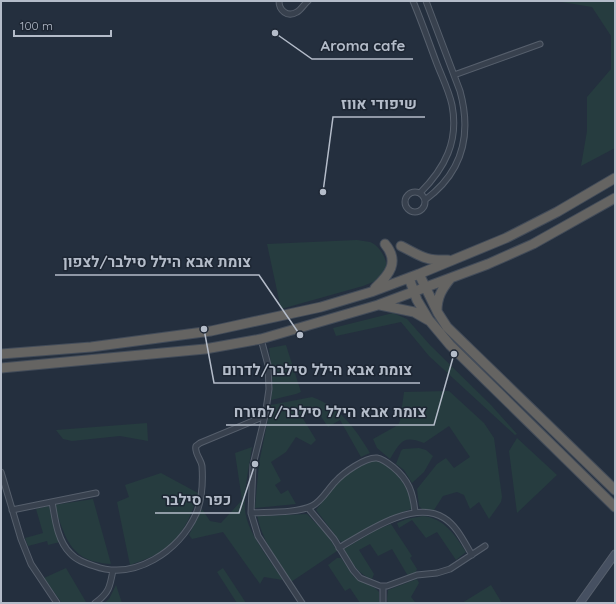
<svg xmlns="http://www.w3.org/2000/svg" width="616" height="604" font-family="Quicksand,Heebo,sans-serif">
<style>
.green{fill:#263c3f}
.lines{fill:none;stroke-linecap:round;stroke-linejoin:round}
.minor-casing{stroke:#565f6c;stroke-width:7}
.secondary-casing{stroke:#565f6c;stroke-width:9}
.trunk-casing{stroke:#434c59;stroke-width:11}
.minor{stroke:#38414e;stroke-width:5}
.secondary{stroke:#465061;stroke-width:7}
.trunk{stroke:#656462;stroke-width:9}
.leader{fill:none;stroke:#b4bcc9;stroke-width:1.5}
.callout-dot{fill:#b4bcc9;stroke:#1d2633;stroke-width:1.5}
.callout-label{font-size:15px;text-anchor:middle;font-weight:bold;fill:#b4bcc9;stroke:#1d2633;stroke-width:3;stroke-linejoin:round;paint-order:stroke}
</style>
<rect width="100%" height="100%" fill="#242f3e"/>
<path class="green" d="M556,1H615V148L581,166L587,131V97L611,69V36L592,7Z
M357,240C361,241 366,241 370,242C380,246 387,259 387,269L378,280L363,286L281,309L267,244Z
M393,313L407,319L430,345L491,405L517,434L515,435L429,356L401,322L336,336L333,328Z
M286,345L301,392L296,394L271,400C274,383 271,366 269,348Z
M449,391L484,423L494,438L502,497L501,502L489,519L479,502L470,509L464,495L457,492L443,496L434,510H423L419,506L417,489L437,464L446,458L454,468L470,457L449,426L424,443C403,435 401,441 390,459L377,448L373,439L398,425L400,421L404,392Z
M312,397C340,407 355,428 370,453L361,457L340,420L328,427L316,409L302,417L316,440L311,445L296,437L286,452L271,462L281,481L275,485L281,494L288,490L296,504L255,508L259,463L271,405Z
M147,423L148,441L120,436L72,441L63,439L56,430Z
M517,438L557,475L517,513L509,451Z
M252,447C249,467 244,489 245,509C246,531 271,562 283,580L264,577L260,584L223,532L192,539L189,535L202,509L210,521L221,523L242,500L235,453Z
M419,448L426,450L433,456L424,472L412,483L404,470L396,464L401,451L403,449Z
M373,461C375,461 377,460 379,461C389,464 406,484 410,493C411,499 411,504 411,509L380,521L342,542L339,540L316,510C322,503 326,496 331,490C342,477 358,466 373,461Z
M161,473L198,493C193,514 181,539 162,551C153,557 141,561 130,565L117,502L129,497L125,485Z
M93,499L111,564C70,562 66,539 54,505Z
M49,506L56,532L60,542L48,545L47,541L28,546L25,538L43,533L36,509Z
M257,514L265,516L307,514L328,536L337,551L291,582C278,560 261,540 257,514Z
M423,516C444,518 456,536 466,552L456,560L437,532L426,538L412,520L399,528L397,523L407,519Z
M391,524L412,556L410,558L417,569L415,574L408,576L392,549L378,556L370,544L359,550L374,574L372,579C358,575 351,561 344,549L376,530Z
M337,558H341L354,577L375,588L379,592V602L360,603L350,588L345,591L328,565Z
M66,568L86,602L85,603H62L44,578Z
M223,568L246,603H237L217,572Z
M417,579L419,583L411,597L415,602L413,603H388L387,599L388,590Z
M116,585L122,603H104L109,599Z
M491,585L502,603H462Z"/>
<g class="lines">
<defs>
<path id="minor" d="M279,1C279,10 287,18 297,12C301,10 304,4 308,1
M413,1C422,22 429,43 437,64C442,77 449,91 452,105C459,141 445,168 420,193
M454,75L540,44
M405 202a10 10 0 1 1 20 0a10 10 0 1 1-20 0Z
M425,200C463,172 472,135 460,91L426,1
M261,339L268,365L269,389L265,416L253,465L251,513L258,536L302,603
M1,472L21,539L31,564L57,603
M52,502C55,518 57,540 70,553C76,560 85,563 94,566C135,581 179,551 196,514C202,500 203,481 202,466C201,459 194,453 196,446L200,443L265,416
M308,508L334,539L353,570L360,578L380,586H387L417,575L437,573L450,569L485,546
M12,510L96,493
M251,513C268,512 298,513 312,506C322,501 328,489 335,482C343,473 365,457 377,458C383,459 388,463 393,467C409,480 413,493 415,512
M339,548C366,532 414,499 444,518C457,526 464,542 472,555
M383,586V603
M95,603C109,593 110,587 113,570"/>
<path id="secondary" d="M580,603L615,554"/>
<path id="trunk" d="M401,246C421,256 425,261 448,260
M419,274L438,313L447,327L615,490
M409,278L417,300L429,320L450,345L615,507
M375,288C389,275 400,262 385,244
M380,305L414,312L428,320
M437,311C437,297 442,289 450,279
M1,354L91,347L211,331L321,307L371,292L419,274L506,238L557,212L615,178
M1,368L205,349L261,339L378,305L488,264L533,244L615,198"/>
</defs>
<use href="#minor" class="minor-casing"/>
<use href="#secondary" class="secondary-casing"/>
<use href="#trunk" class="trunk-casing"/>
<use href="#minor" class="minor"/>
<use href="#secondary" class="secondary"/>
<use href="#trunk" class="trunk"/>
</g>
<path class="leader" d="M275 33L312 59H413M323 192L333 117H425M300 335L259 275H55M204 329L214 383H420M454 354L434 425H226M255 464L239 513H155"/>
<g class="callout-dot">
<circle cx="275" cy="33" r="4"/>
<circle cx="323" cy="192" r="4"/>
<circle cx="300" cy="335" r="4"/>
<circle cx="204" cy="329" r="4"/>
<circle cx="454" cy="354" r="4"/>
<circle cx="255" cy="464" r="4"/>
</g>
<g class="callout-label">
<text x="363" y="51">Aroma cafe</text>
<text x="379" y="109">שיפודי אווז</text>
<text x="157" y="267">צומת אבא הילל סילבר/לצפון</text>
<text x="317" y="375">צומת אבא הילל סילבר/לדרום</text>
<text x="330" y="417">צומת אבא הילל סילבר/למזרח</text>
<text x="197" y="505">כפר סילבר</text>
</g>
<rect width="616" height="604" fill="none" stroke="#b4bcc9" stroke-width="4"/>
<path d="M14 30v6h97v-6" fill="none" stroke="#b4bcc9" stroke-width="2"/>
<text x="20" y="30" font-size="12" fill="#b4bcc9" stroke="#1d2633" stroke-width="3" paint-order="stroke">100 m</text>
</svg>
